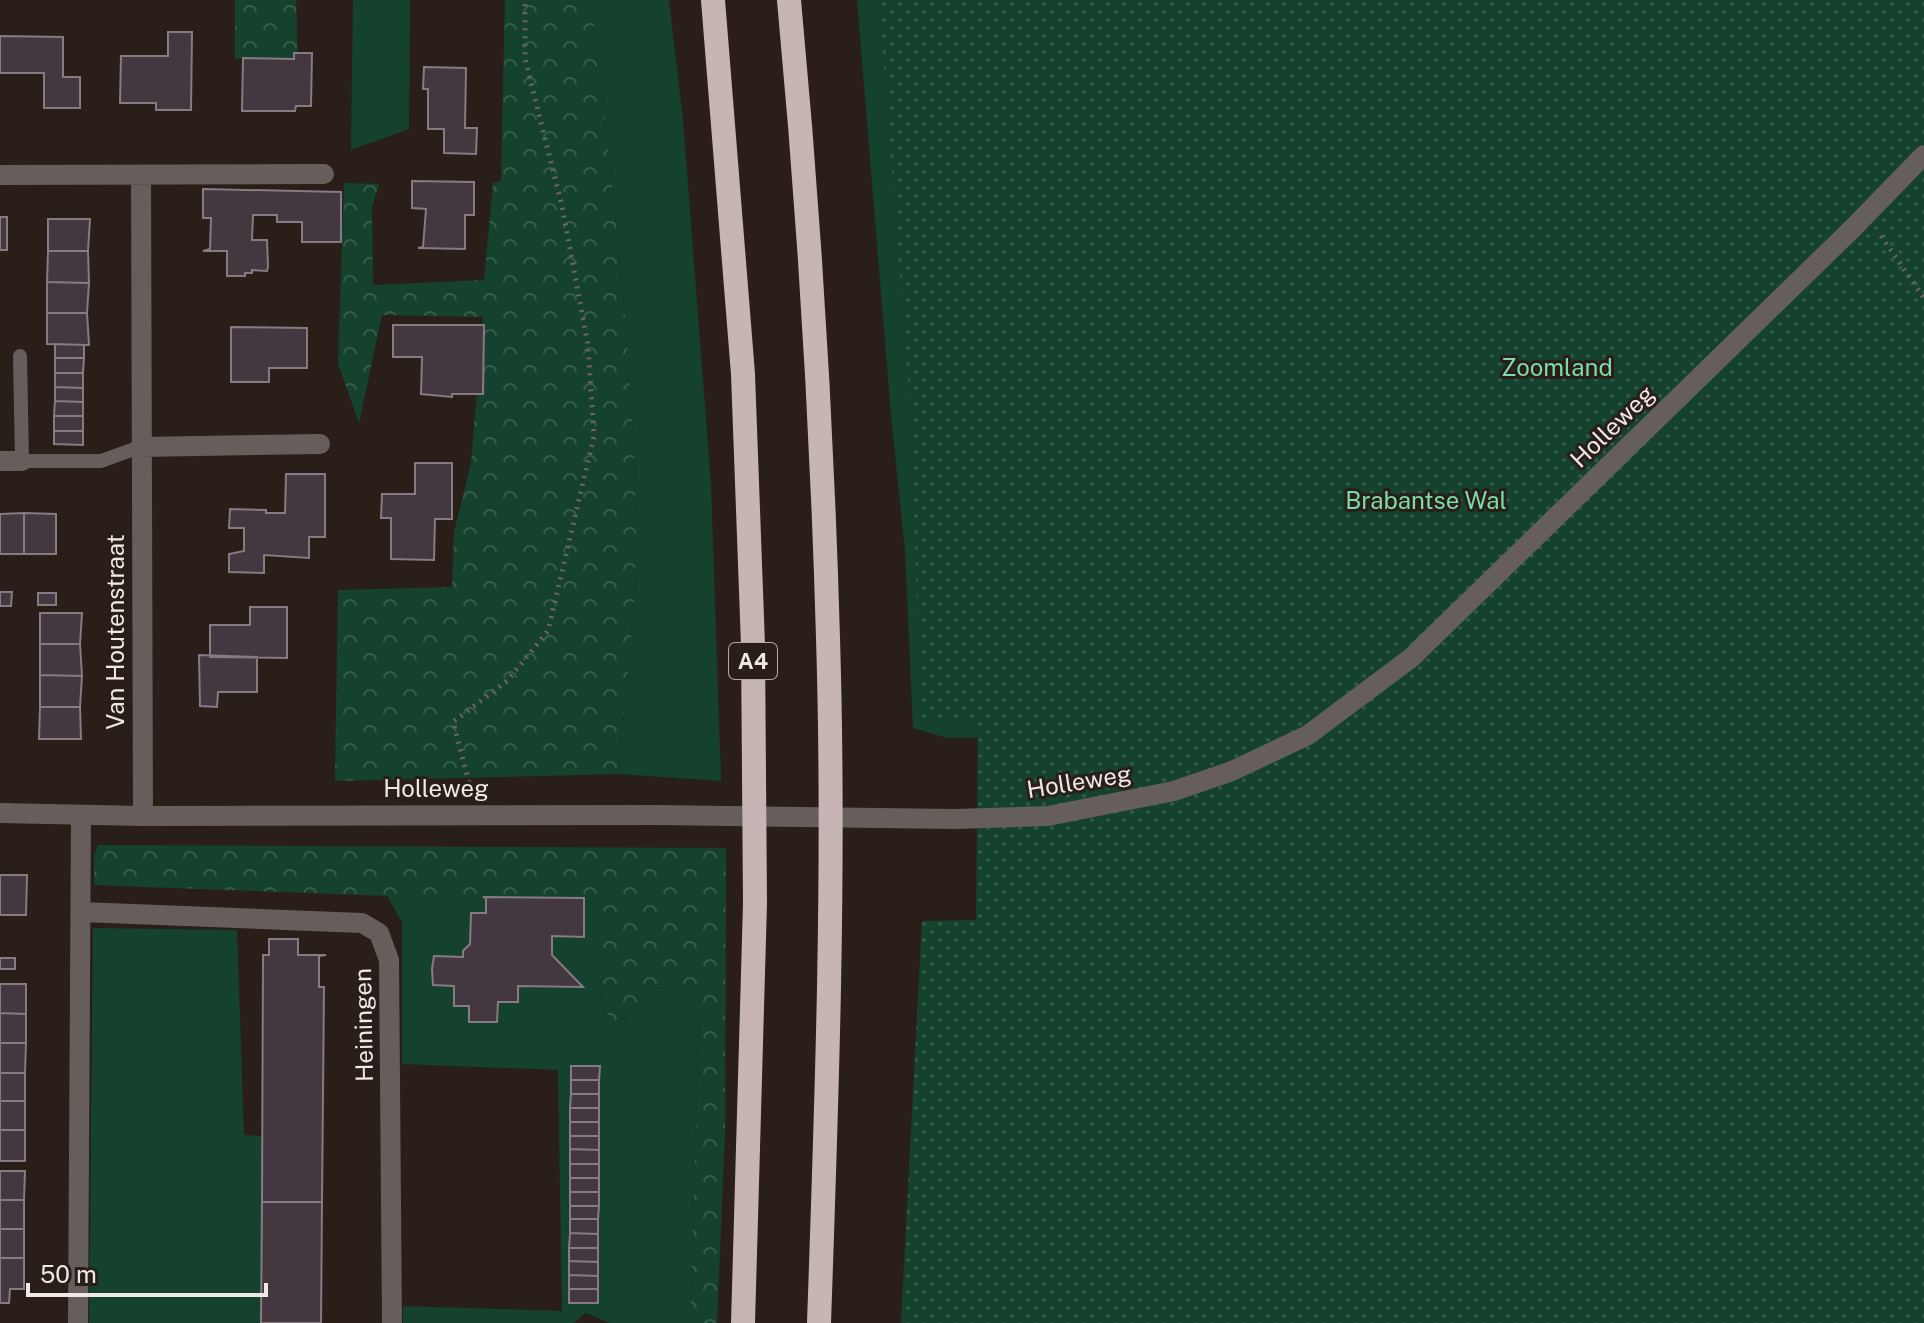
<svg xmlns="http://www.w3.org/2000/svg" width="1924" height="1323" font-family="'Public Sans',sans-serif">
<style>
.green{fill:#14422e}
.forest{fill:url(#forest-crowns)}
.park{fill:url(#park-dots)}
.building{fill:#433840;stroke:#877a83;stroke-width:2}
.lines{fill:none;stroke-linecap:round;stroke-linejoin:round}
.path{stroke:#6e645f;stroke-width:5;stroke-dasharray:2 6;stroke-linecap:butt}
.service{stroke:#655e5d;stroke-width:14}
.pedestrian{stroke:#655e5d;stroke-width:20}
.minor{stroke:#655e5d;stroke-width:20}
.tertiary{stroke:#655e5d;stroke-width:20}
.motorway{stroke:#c6b5b2;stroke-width:24}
.labels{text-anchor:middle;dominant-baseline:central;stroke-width:6;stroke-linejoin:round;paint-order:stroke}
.shield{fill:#291e18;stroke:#b4aba7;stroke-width:2}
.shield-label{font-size:22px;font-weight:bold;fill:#f0e8e4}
.park-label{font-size:24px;fill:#7adbab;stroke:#291e18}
.street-label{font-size:24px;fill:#f0e8e4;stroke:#291e18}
</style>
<defs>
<pattern id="forest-crowns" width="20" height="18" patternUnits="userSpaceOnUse" patternTransform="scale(2)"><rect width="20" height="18" fill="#14422e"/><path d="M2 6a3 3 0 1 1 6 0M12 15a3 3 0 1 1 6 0" fill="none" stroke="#365d4c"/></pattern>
<pattern id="park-dots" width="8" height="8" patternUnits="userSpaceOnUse" patternTransform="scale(2)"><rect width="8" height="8" fill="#14422e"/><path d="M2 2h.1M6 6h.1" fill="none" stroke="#365d4c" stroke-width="1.8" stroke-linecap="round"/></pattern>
</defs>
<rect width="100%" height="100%" fill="#291e18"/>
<path class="green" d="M353,0H410L409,129L351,150Z
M591,0H669L683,120L711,485L721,781L619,774C624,694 637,613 636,532C634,354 611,176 591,0Z
M857,0H965L1070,736L947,738L913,728L905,551L891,415Z
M386,894L605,903L599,961L602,1010L616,1021L632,1014L644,992L663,987L699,1013L690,1323H610L586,1313L573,1323H403V1306L562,1311L558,1070L402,1064V922Z
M93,928L237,930L244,1135L263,1136L264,1323H89Z"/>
<path class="forest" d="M235,0H296L298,59H235Z
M505,0H591C611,176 634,354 636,532C637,613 624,694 619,774L335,781L338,590L452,587L454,532L471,463L483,317L382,315L359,423L338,364L344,183L379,184L372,207L373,285L484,280L493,183L501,181Z
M98,845L726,848L725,1133L717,1323H690L699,1013L663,987L644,992L632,1014L615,1021L602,1010L599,961L604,904L94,885V855Z"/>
<path class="park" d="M879,0H1924V1323H901L922,921L976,920L978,718H917L920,698L911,419Z"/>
<path class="building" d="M168,32H192L191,110H156V103H120L121,56H168Z
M0,36L63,37V77H80V108H44V73H0Z
M294,53H312L311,106H296L295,111H242L243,58L294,59Z
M424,67L466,68L465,128H477L476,154L444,153V129H428V89H423Z
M412,181L474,182V215H465V249L418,248L423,247L426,209L412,208Z
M203,189L341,192V242H302V222H277V215H253L252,240H267L268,267L267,271L252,270V273H245V276H227V251H203L210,249L211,218H203Z
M0,217H7V250H0Z
M48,219H90L88,251H48Z
M48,251H88L89,283L47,282Z
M47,282L89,283L87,313H47Z
M47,313H87L89,345L47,344Z
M393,325H484L483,394H452V397L421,394L422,357H393Z
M231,327L307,328V368H269V382H231Z
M55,344L84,345V358H55Z
M55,358H84L83,373H55Z
M55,373H83V388L55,387Z
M55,387L83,388V402L55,401Z
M55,401L83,402V416H54Z
M54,416H83V431H54Z
M54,431H83V445L54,444Z
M415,463H452V519H435L434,560L391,559V518H381L382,494H415Z
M286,474H325V537H309V558L264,555V573L229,572V554L244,551V528H229L230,509L266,510V513H285Z
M24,513V554H0V514Z
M24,513L56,514V554H24Z
M0,592H12L11,606H0Z
M38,593H56V605H38Z
M250,607H287V658L210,657V625H250Z
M40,613H82L80,644H40Z
M40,644H80L82,676L40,675Z
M199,655L257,657V692H218L217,707L200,706Z
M40,675L82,676L80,707H40Z
M40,707H80L81,739H39Z
M0,875H27L26,915H0Z
M483,897L584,898V937L552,936V955L583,987L518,986V1002H498L497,1022H469V1006H454V986L433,985L432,969L434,956L463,957V951L470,944L471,913H486V898Z
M269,939H298V955H326L319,956V987H324L322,1202H262L263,955H269Z
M0,958H15V969H0Z
M0,984H26V1014L0,1013Z
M0,1013L26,1014V1043H0Z
M0,1043H26L25,1073H0Z
M571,1066H600L599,1080H571Z
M0,1073H25V1101H0Z
M571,1080H599V1094H571Z
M571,1094H599V1108H570Z
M0,1101H25V1130H0Z
M570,1108H599V1122H570Z
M570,1122H599V1136H570Z
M0,1130H25V1161H0Z
M570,1136H599V1150L570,1149Z
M570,1149L599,1150V1164H570Z
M570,1164H599V1178H570Z
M0,1171H25L24,1200H0Z
M570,1178H599V1192H570Z
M570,1192H599V1206H570Z
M0,1200H24V1229H0Z
M262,1202H322L321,1323H261Z
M570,1206H599L598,1219H570Z
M570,1219H598V1234L570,1233Z
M0,1229H24V1258H0Z
M570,1233L598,1234V1248H569Z
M569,1248H598V1262L569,1261Z
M0,1258H24V1289H10L9,1303H0Z
M569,1261L598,1262V1276L569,1275Z
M569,1275L598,1276V1289H569Z
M569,1289H598V1303H569Z"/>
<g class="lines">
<path class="path" d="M1881,236L1924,298
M471,790L453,722L507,681L548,631L594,436L588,345L562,206L525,59V0"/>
<path class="service" d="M20,356L22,461H101L140,447"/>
<path class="pedestrian" d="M0,461H22"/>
<path class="minor" d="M0,175L324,174
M141,175L143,816
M140,447L320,444
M81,912L362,923L379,933L389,960L392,1323
M78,1323L81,815"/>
<path class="tertiary" d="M0,813L143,816L659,815L955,819L1048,816L1174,791L1232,771L1308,735L1411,658L1853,228L1924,155"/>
<path class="motorway" d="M713,0L743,374L753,645L755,903L743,1323
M789,0C809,212 822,425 828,638C835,866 827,1095 819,1323"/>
</g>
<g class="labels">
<rect class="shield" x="729" y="643" width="48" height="36" rx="6"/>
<g class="shield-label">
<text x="753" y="661">A4</text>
</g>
<g class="park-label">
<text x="1557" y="367">Zoomland</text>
<text x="1426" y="500">Brabantse Wal</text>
</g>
<g class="street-label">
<text transform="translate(1612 426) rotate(-44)">Holleweg</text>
<text transform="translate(115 632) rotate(-90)">Van Houtenstraat</text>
<text transform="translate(1079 781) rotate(-9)">Holleweg</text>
<text x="436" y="788">Holleweg</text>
<text transform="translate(363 1025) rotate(-91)">Heiningen</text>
</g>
</g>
<path d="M28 1283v12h238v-12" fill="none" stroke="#f0e8e4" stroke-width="4"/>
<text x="40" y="1283" font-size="24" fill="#f0e8e4" stroke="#291e18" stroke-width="6" paint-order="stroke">50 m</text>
</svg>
